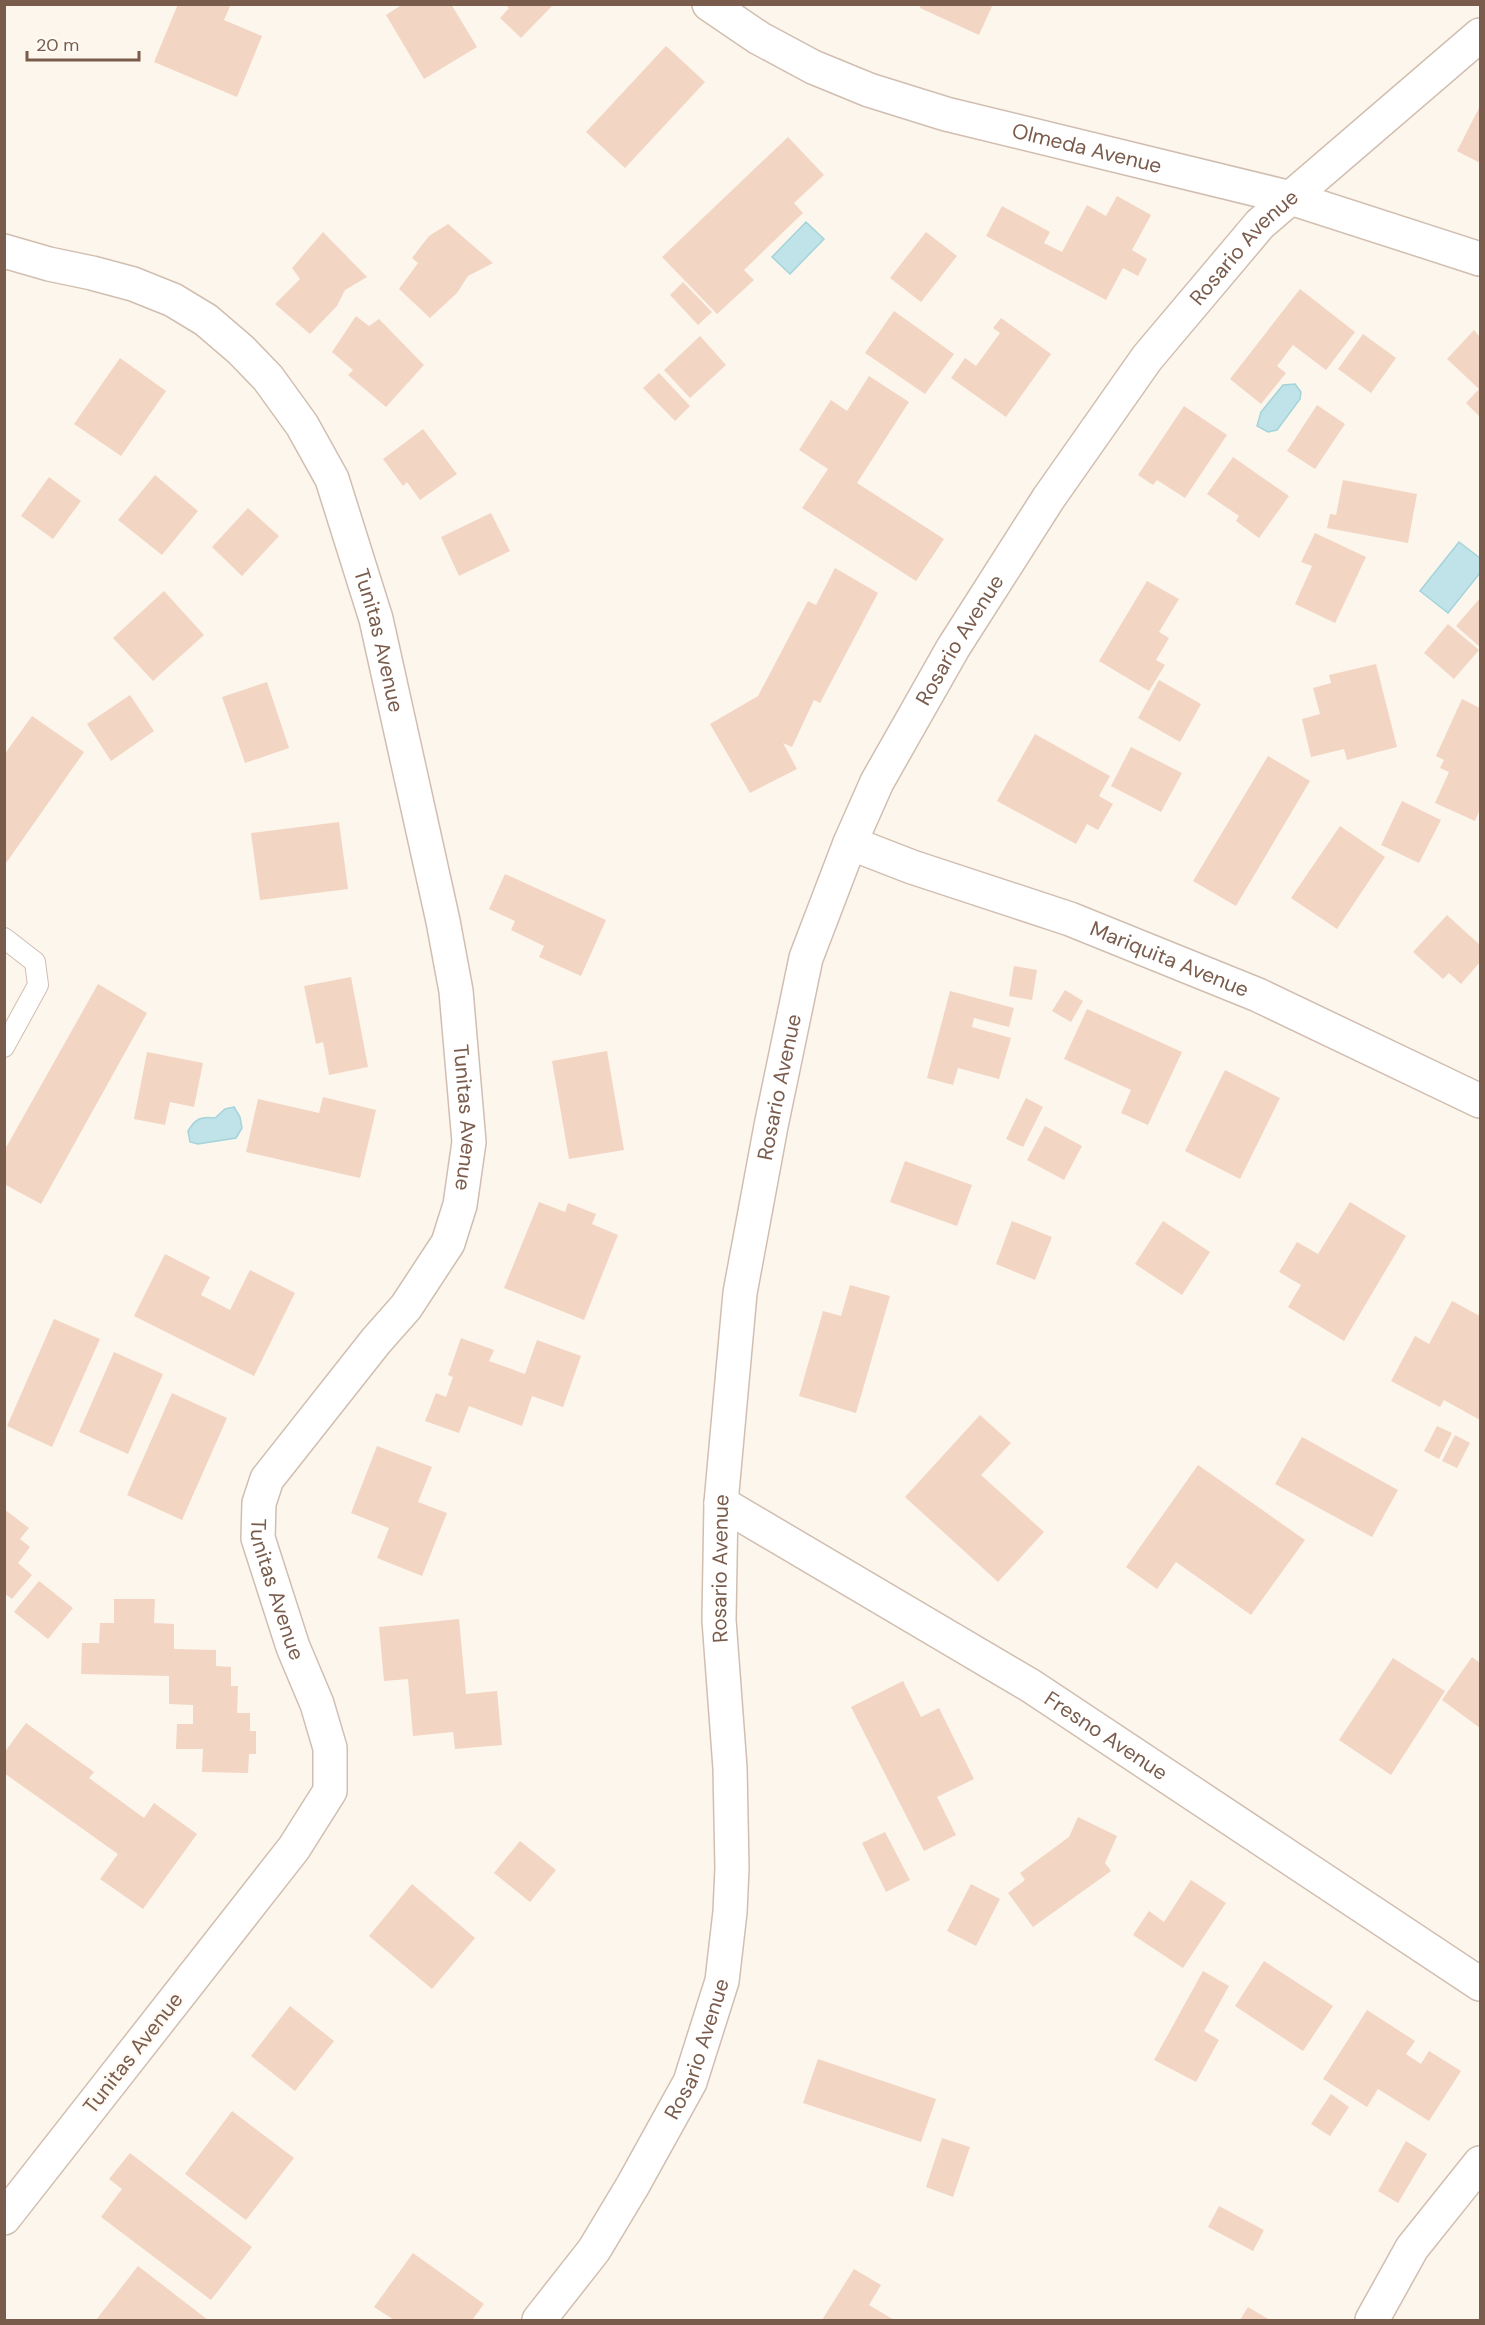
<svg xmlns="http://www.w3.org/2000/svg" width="1485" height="2325" font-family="'DM Sans',sans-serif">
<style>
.water{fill:#bfe3e8;stroke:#a5d3da;stroke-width:1.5}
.building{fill:#f3d5c3}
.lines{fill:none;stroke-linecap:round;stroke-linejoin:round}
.service-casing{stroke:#d1beb0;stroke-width:22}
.minor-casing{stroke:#d1beb0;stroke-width:36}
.service{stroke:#fff;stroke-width:20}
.minor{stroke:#fff;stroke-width:33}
.labels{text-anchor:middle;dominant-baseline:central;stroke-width:4.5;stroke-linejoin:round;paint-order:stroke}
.street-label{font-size:21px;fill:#7a5c4d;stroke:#fffaf3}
</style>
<rect width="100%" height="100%" fill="#fdf6ec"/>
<path class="water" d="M806,222L824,239L790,274L772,257Z
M1295,384L1301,392L1300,399L1277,430L1268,432L1257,426L1261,412L1283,385Z
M1459,542L1480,558V573L1448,613L1420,591Z
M234,1107L240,1117L242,1128L236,1138L198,1144L190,1142L188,1131C195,1119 201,1116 215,1118L225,1109Z"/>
<path class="building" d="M178,4H231L224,20L262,36L237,97L154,62Z
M403,4H451L477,47L424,79L386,15Z
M504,4H554L521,38L500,18L509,8Z
M921,4H993L979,35L920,8Z
M666,46L705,82L625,168L586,132Z
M1480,106V163L1457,151Z
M788,137L824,175L794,203L803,213L744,270L754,280L717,314L662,257Z
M1117,196L1151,215L1132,250L1147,259L1138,276L1123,268L1106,300L986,236L1002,206L1050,232L1044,243L1062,252L1087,205L1106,216Z
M448,224L493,263L468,276L457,293L430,318L399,289L418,263L412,258L429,236Z
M323,232L367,277L345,290L337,306L310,334L275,304L300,279L292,268Z
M926,232L957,256L921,302L890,278Z
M683,282L712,312L698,325L670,295Z
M1300,289L1355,332L1326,370L1293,345L1277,366L1286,373L1261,404L1230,379Z
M894,311L954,354L925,394L865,353Z
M356,316L369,326L379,319L424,365L386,407L348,375L353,370L332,352Z
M1001,318L1051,354L1006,417L951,378L965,358L976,366L1000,333L993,328Z
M1474,330L1480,337V417L1466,403L1479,389L1447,359Z
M1363,334L1396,358L1371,393L1338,369Z
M700,336L726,365L690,398L664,370Z
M120,358L166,391L121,456L74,424Z
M659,373L690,406L675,421L643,388Z
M869,376L909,402L857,483L944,539L916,581L802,508L828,469L799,450L831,400L847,411Z
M1317,405L1345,424L1315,469L1287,451Z
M1184,406L1227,435L1185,498L1157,480L1153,485L1138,475Z
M423,429L457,474L420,500L407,482L403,486L383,459Z
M1233,457L1289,496L1259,538L1236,521L1239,516L1207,494Z
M155,475L198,511L162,555L118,520Z
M49,477L81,501L53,539L21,516Z
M1343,480L1417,494L1408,543L1327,528L1330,514L1336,515Z
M248,508L279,536L242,576L212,547Z
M491,513L510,551L459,576L441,537Z
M1315,533L1366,557L1335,623L1295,604L1312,566L1301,562Z
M835,568L878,593L820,703L814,700L792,747L783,743L797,769L750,793L710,724L758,696L808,601L816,605Z
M1147,581L1179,599L1159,632L1169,638L1156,660L1165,665L1149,691L1099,661Z
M164,591L204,635L153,681L113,638Z
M1480,598V647L1456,626Z
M1448,624L1479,650L1454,679L1424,653Z
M1376,664L1397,747L1347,760L1344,749L1311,757L1302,719L1320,714L1313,688L1331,683L1329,675Z
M1159,680L1201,704L1180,742L1138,718Z
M267,682L289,748L245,763L222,697Z
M130,695L154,731L111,761L87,724Z
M1462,699L1480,708V809L1475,821L1435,803L1449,772L1440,768L1444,760L1436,756Z
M32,716L84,752L4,866V755Z
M1035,734L1110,776L1099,796L1113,804L1098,830L1087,824L1076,844L997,801Z
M1131,747L1182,773L1161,812L1111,786Z
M1268,756L1310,781L1236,906L1193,881Z
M1402,801L1441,820L1419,863L1381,845Z
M339,822L348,889L260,900L251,833Z
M1340,826L1385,857L1337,929L1291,898Z
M505,874L606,920L581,976L539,957L544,946L511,930L515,921L489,909Z
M1447,915L1480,945V962L1461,984L1449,973L1443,979L1413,952Z
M1014,966L1037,970L1032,1000L1009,996Z
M351,977L368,1067L329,1075L323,1042L316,1044L304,986Z
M98,984L147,1013L41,1204L4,1184V1151Z
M1065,990L1083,1001L1071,1022L1052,1011Z
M950,991L1014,1008L1009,1027L974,1018L972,1027L1011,1038L999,1079L958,1068L953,1085L927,1078Z
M1087,1009L1182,1052L1148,1125L1121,1113L1131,1090L1064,1059Z
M607,1051L624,1150L569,1159L552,1061Z
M147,1052L203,1063L194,1107L170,1102L165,1125L134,1119Z
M1225,1070L1280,1098L1240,1179L1185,1151Z
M323,1097L376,1110L360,1178L246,1152L258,1099L319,1113Z
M1026,1098L1043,1107L1023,1147L1006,1139Z
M1045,1126L1082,1146L1064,1180L1027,1160Z
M905,1161L972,1185L957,1226L890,1202Z
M539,1202L565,1212L568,1203L596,1214L592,1224L618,1235L584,1320L504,1288Z
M1350,1202L1406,1236L1344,1341L1288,1307L1301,1285L1279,1272L1297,1242L1318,1254Z
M1012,1221L1052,1237L1035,1280L996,1264Z
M1163,1221L1210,1252L1182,1295L1135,1264Z
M165,1254L210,1277L201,1295L230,1310L250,1270L295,1293L254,1376L134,1316Z
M850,1285L890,1296L856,1413L799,1396L823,1311L841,1316Z
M1452,1301L1480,1316V1420L1444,1400L1440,1407L1391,1381L1415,1336L1429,1344Z
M54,1319L100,1339L52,1447L7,1426Z
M461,1338L494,1350L489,1361L525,1374L537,1340L581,1356L563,1407L532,1396L522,1426L469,1406L459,1433L425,1421L436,1393L446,1397L453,1377L448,1375Z
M114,1352L163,1374L128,1454L79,1432Z
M172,1393L227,1418L182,1520L127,1495Z
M980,1415L1011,1443L981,1475L1044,1532L998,1582L905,1497Z
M1437,1426L1452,1433L1439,1459L1424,1451Z
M1455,1435L1470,1443L1457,1468L1442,1461Z
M1302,1437L1398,1490L1372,1537L1275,1484Z
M377,1446L432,1467L418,1502L447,1513L422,1576L377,1558L389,1528L351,1513Z
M1198,1465L1305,1540L1251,1615L1176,1562L1157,1589L1126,1567Z
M4,1509L29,1528L20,1539L30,1547L18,1563L32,1575L12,1599L4,1593Z
M39,1581L73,1608L48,1639L14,1612Z
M114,1599H155L154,1623L174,1624V1649L216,1650V1666L231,1667V1686H238L237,1713H250V1731H256V1754H249L248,1773L202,1772L203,1749H176L177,1724H193V1705L169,1704V1676L81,1674L82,1643H99L100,1623H114Z
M459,1619L466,1694L497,1691L502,1745L455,1749L453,1732L413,1736L408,1679L384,1681L379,1627Z
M1472,1657L1480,1663V1728L1442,1700Z
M1393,1658L1445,1691L1391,1775L1339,1740Z
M903,1681L921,1717L939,1708L974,1779L937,1797L956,1835L924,1851L851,1707Z
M26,1723L94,1772L89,1778L144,1818L154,1803L197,1834L143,1909L100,1879L118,1854L4,1773V1753Z
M1078,1817L1117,1836L1105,1863L1111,1871L1033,1927L1008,1893L1025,1880L1020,1873L1069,1837Z
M885,1832L910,1880L886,1892L862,1843Z
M520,1841L556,1870L530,1902L494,1873Z
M1191,1880L1226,1903L1183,1968L1133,1935L1149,1911L1164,1922Z
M412,1884L475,1938L432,1989L369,1936Z
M971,1884L1000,1899L976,1946L947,1931Z
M1264,1961L1333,2006L1303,2051L1235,2006Z
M1203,1971L1229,1986L1204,2031L1219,2040L1196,2082L1154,2060Z
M290,2006L334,2041L295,2091L251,2056Z
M1367,2010L1415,2041L1406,2054L1421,2064L1429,2051L1461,2071L1429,2121L1378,2089L1367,2107L1323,2079Z
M818,2059L936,2099L921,2142L803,2103Z
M1331,2094L1349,2107L1330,2136L1311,2124Z
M232,2111L294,2158L246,2220L185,2174Z
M942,2138L970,2147L953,2197L926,2187Z
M1406,2141L1427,2154L1398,2203L1378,2191Z
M130,2153L252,2247L211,2300L101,2217L122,2189L109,2179Z
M1219,2206L1264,2230L1253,2251L1208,2227Z
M413,2253L484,2304L472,2320H394L374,2307Z
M138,2266L208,2320H96Z
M854,2269L881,2285L869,2305L894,2320H822Z
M1248,2307L1270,2320H1240Z"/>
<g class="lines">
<defs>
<path id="service" d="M4,938L35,962L38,985L4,1047"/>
<g id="minor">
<path id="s1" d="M709,4L759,38L813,67L869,90L946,114L1291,198L1480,259"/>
<path id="s2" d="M4,251L49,264L92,273L133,284L173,300L206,320L241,350L268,378L302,425L332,479L376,619L443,921L456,991L469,1142L460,1205L448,1243L406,1307L376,1341L267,1479L259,1503L258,1538L293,1647L317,1704L330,1748V1791L294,1848L4,2218"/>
<path id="s3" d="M850,843L912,867L1070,919L1258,995L1480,1101"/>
<path id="s4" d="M721,1503L1031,1686L1480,1984"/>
<path id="s5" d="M539,2320L594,2250L633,2185L690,2082L722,1981L730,1912L732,1868L730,1768L719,1620L721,1503L740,1293L771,1126L806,958L850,843L877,782L953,648L1048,499L1147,358L1260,224L1480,35"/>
<path d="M1372,2320L1412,2248L1480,2163"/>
</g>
</defs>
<use href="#service" class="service-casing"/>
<use href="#minor" class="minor-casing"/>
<use href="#service" class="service"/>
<use href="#minor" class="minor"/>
</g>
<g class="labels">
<g class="street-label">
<text stroke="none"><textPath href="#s1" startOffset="408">Olmeda Avenue</textPath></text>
<text stroke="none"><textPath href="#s5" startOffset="2260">Rosario Avenue</textPath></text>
<text stroke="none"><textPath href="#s2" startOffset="588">Tunitas Avenue</textPath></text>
<text stroke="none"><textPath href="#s5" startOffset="1774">Rosario Avenue</textPath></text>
<text stroke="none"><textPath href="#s3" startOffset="340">Mariquita Avenue</textPath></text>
<text stroke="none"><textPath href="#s5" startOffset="1288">Rosario Avenue</textPath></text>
<text stroke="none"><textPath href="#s2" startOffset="1074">Tunitas Avenue</textPath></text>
<text stroke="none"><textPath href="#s5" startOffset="802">Rosario Avenue</textPath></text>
<text stroke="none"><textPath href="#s2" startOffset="1614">Tunitas Avenue</textPath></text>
<text stroke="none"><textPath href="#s4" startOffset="450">Fresno Avenue</textPath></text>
<text stroke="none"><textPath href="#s5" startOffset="316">Rosario Avenue</textPath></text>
<text transform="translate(133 2053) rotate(-52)">Tunitas Avenue</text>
</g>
</g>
<rect width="1485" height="2325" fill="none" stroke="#7a5c4d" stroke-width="12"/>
<path d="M27 51v9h112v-9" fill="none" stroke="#7a5c4d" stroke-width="3"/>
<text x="36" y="51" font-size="18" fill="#7a5c4d" stroke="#fffaf3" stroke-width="4.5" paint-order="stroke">20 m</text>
</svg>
